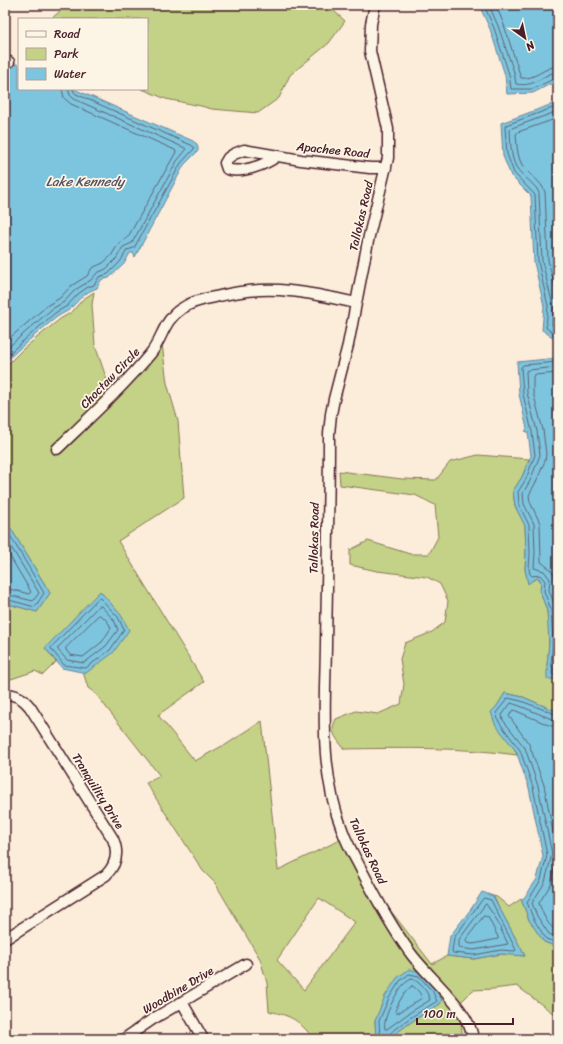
<svg xmlns="http://www.w3.org/2000/svg" width="563" height="1044" font-family="Sriracha,sans-serif">
<style>
.green{fill:#c3d286;stroke:#867858;fill-rule:evenodd}
.water{fill:#7dc5de;stroke:#698396}
.lines{fill:none;stroke-linecap:round;stroke-linejoin:round}
.shore{stroke:#5e6173;stroke-width:1}
.minor-casing{stroke:#4a1f2b;stroke-width:13}
.minor{stroke:#fcf5e5;stroke-width:10}
.labels{text-anchor:middle;dominant-baseline:central;stroke-width:3.5;stroke-linejoin:round;paint-order:stroke}
.street-label{font-size:12px;fill:#4a1f2b;stroke:#fcf5e5}
.water-label{font-size:13px;font-style:italic;fill:#595161;stroke:#fcf5e5}
</style>
<rect width="100%" height="100%" fill="#fcecda"/>
<filter id="ink" filterUnits="userSpaceOnUse"><feTurbulence type="fractalNoise" baseFrequency=".025" numOctaves="2"/><feDisplacementMap in="SourceGraphic" scale="8" xChannelSelector="R" yChannelSelector="G"/><feConvolveMatrix kernelMatrix="1 2 1 2 8 2 1 2 1" color-interpolation-filters="sRGB"/></filter>
<g filter="url(#ink)">
<path class="green" d="M67,5H319L333,10L345,21L329,43L290,75L279,98L258,113L212,109L201,106L166,99L142,89H147V19H51Z
M94,292L92,305L95,345L110,389L161,336L167,383L178,421L184,498L118,541L204,682L158,715L195,761L222,746H224L262,721L278,870L342,839L421,972L375,1021L376,1038L378,1039H314C297,1019 294,1017 269,1011L267,983L260,959L215,883L203,871L146,783L160,776L95,693L88,688L83,672L86,673L45,648L56,662L43,675L35,671L5,681V603L37,612L50,593L5,519V367L23,349L60,319L72,312L82,300ZM319,898L355,922L304,990L277,960Z
M478,455L529,459L522,477L513,491L515,506L525,525L526,553L525,569L528,583L533,580L538,578L541,582C539,596 545,600 547,612C550,630 549,648 547,665L558,679V712L523,697L505,693L497,706L517,755C460,747 402,748 344,749C336,737 329,733 336,719L356,711L378,714L401,704L404,684L400,659L405,643L432,632L445,622L448,601L440,584L427,577L377,571L350,565V550L368,541L410,554H429L438,537L435,505L415,495L340,485L339,471L402,479L436,480L450,462Z
M493,896L497,897L509,907L521,899L529,920L544,942L558,947V1017L517,986L493,989L473,990L459,1004L419,959L380,897L432,964L447,956L474,959L501,954L525,956Z
M426,977L460,1015L463,1039H388L414,1020L440,1004L442,1000Z"/>
<path class="water" d="M479,5H558V80L533,93L507,94L505,75L490,29Z
M16,64L19,65V89H74L193,141L197,144L198,148V151L184,165L135,257L133,253H130L124,264L109,278L101,280L97,288C83,293 80,299 70,309C67,312 61,314 57,317C39,331 21,347 5,362V68L9,66Z
M558,102V338H554L542,330L544,306L534,262L531,196L511,176L503,156L501,123Z
M558,358V679H547V670H549L547,666L549,642L547,611L540,591L541,582L539,578L533,580L528,584L525,569L526,553L525,526L515,506L513,491L522,477L531,456L528,432L525,431L527,429L519,394L517,362Z
M5,519L50,593L37,612L5,603Z
M100,591L121,615L129,630L113,653L86,673L62,668L45,648Z
M505,693L523,697L558,712V947L544,942L529,920L521,899L524,898L537,879L543,856L529,788L516,751L495,724L491,712L497,706Z
M482,892L493,896L525,956L501,954L474,959L447,956L450,936L471,909Z
M409,969L421,972L436,990L442,1000L440,1004L414,1020L388,1039H378L376,1038L375,1021L385,996L397,978Z"/>
<g class="lines">
<path class="shore" d="M484,5L494,28L509,74L511,89H532L558,77
M489,5L498,26L514,72L516,84C537,88 542,73 558,72
M496,5L504,25L521,78C535,80 544,67 558,66
M558,106L506,125L505,127L507,154L514,173L535,195L538,261L548,306L546,328L555,334H558
M558,111L512,128L510,130C511,144 510,162 520,172C526,179 536,185 539,193L542,261L553,306L552,325L558,329
M558,118L518,132L516,134C517,146 517,158 524,168C531,176 541,181 545,192L548,260L558,300
M5,342L48,305L60,298L71,286L87,276L92,268L103,263L111,256L119,243L128,237L176,152L175,150L71,104L64,98L62,89
M5,350L52,309L64,302L75,290L91,280L97,273L106,269L116,259L123,247L132,243L177,161L186,150L185,148L74,99L70,95L68,89
M5,357L55,313L67,306L78,294L88,287L94,285L99,277L108,274L120,262L127,250L134,248L181,163L194,149V147L191,145L76,94L74,92L73,89
M558,362L523,365L521,367L523,394L532,432L535,455L526,479L518,492L519,505L529,525L530,553L529,569L530,574L532,576L540,575L545,581L544,591L551,610L553,641L551,664L553,669L552,673L553,675H558
M558,367L528,370L526,371L527,393L537,431L540,455L530,481L523,493L524,504L534,524L535,553L534,568L544,571L550,579L549,590L556,609L558,637
M558,373L534,375L533,377V392L543,430L546,454L545,461L536,482L529,495L530,502L540,523L541,562C562,577 551,578 558,597
M5,527L44,593L35,607L5,599
M5,537L39,593L33,601L5,594
M5,548L31,592L29,594L5,588
M99,598L101,599L118,617L124,630L110,650L86,668L64,665L52,650L51,648Z
M99,606H101L114,620L118,630L106,646L84,663L67,660L58,650V648Z
M99,615C104,616 109,623 111,628L102,642L83,657L70,655L66,650V648Z
M558,715L521,701L508,698L496,713L499,722L520,750L533,787L547,855L541,880L527,902L533,918L546,939L558,943
M558,720H554L520,706L511,703L502,715L503,720L525,748L538,786L552,854L545,882L532,903L537,916L549,934L558,938
M558,726H551L514,710L512,711L509,716L529,744L541,777L544,785L557,853L551,884L539,903C542,912 548,928 558,931
M484,898L491,900L516,950L515,951L501,950L474,955L453,953L452,951L454,938Z
M486,904L495,917L508,944L474,950L459,948V940Z
M484,916L488,917L498,937V939L473,944L467,943L466,940Z
M411,979C419,980 428,992 430,1000L409,1013L387,1029H385C382,1019 396,993 403,985C405,983 408,981 411,979Z
M412,986C416,987 421,994 422,998L398,1013H396L395,1011C399,1002 404,991 412,986Z
M380,1039L379,1021L389,998L400,981L409,974L419,976L433,992L437,1001C427,1008 388,1029 387,1039"/>
<defs>
<path id="minor" d="M375,5L371,24L370,51L388,129V158L369,236L348,345L334,399L331,414L329,434C329,505 327,575 326,646C325,708 319,772 343,832C348,846 356,859 363,873C377,900 391,926 409,951C426,976 470,1009 473,1039
M5,63L9,62
M277,156C266,165 240,174 227,169L225,163L228,158L234,154L244,150L301,160L370,168H386
M57,449C89,418 122,388 151,353C162,339 164,320 181,309C191,302 203,299 215,297C239,291 265,288 290,291C312,293 334,298 356,303
M5,694C16,694 24,699 30,707L113,839C119,853 116,865 106,875L5,939
M182,1002L203,1039
M124,1039L153,1019L246,964"/>
</defs>
<use href="#minor" class="minor-casing"/>
<use href="#minor" class="minor"/>
</g>
</g>
<g class="labels">
<g class="street-label">
<text transform="translate(333 150) rotate(6)">Apachee Road</text>
<text transform="translate(361 216) rotate(-77)">Tallokas Road</text>
<text transform="translate(110 378) rotate(-46)">Choctaw Circle</text>
<text transform="translate(314 538) rotate(-89)">Tallokas Road</text>
<text transform="translate(98 791) rotate(58)">Tranquility Drive</text>
<text transform="translate(368 851) rotate(65)">Tallokas Road</text>
<text transform="translate(178 990) rotate(-31)">Woodbine Drive</text>
</g>
<g class="water-label">
<text x="85" y="181">Lake Kennedy</text>
</g>
</g>
<rect width="563" height="1044" fill="none" stroke="#fcf5e5" stroke-width="20"/>
<rect x="10" y="10" width="543" height="1024" fill="none" stroke="#4a1f2b" stroke-width="1.5" filter="url(#ink)"/>
<rect x="18" y="18" width="130" height="72" fill="#fcf5e5" stroke="#b59f9b"/>
<rect x="26" y="31" width="20" height="6" fill="#fcf5e5" stroke="#b59f9b"/>
<text x="54" y="38" font-size="12" fill="#4a1f2b">Road</text>
<rect x="26" y="48" width="20" height="12" fill="#c3d286" stroke="#b59f9b"/>
<text x="54" y="58" font-size="12" fill="#4a1f2b">Park</text>
<rect x="26" y="68" width="20" height="12" fill="#7dc5de" stroke="#b59f9b"/>
<text x="54" y="78" font-size="12" fill="#4a1f2b">Water</text>
<g transform="translate(525 38) rotate(147)" stroke="#fcf5e5" stroke-width="3" paint-order="stroke">
<path d="M0-3L7 15L0 10L-7 15Z" fill="#4a1f2b"/>
<text y="-6" font-size="11" font-weight="bold" text-anchor="middle" fill="#4a1f2b">N</text>
</g>
<path d="M417 1018v6h96v-6" fill="none" stroke="#4a1f2b" stroke-width="2"/>
<text x="423" y="1018" font-size="12" fill="#4a1f2b" stroke="#fcf5e5" stroke-width="3" paint-order="stroke">100 m</text>
</svg>
